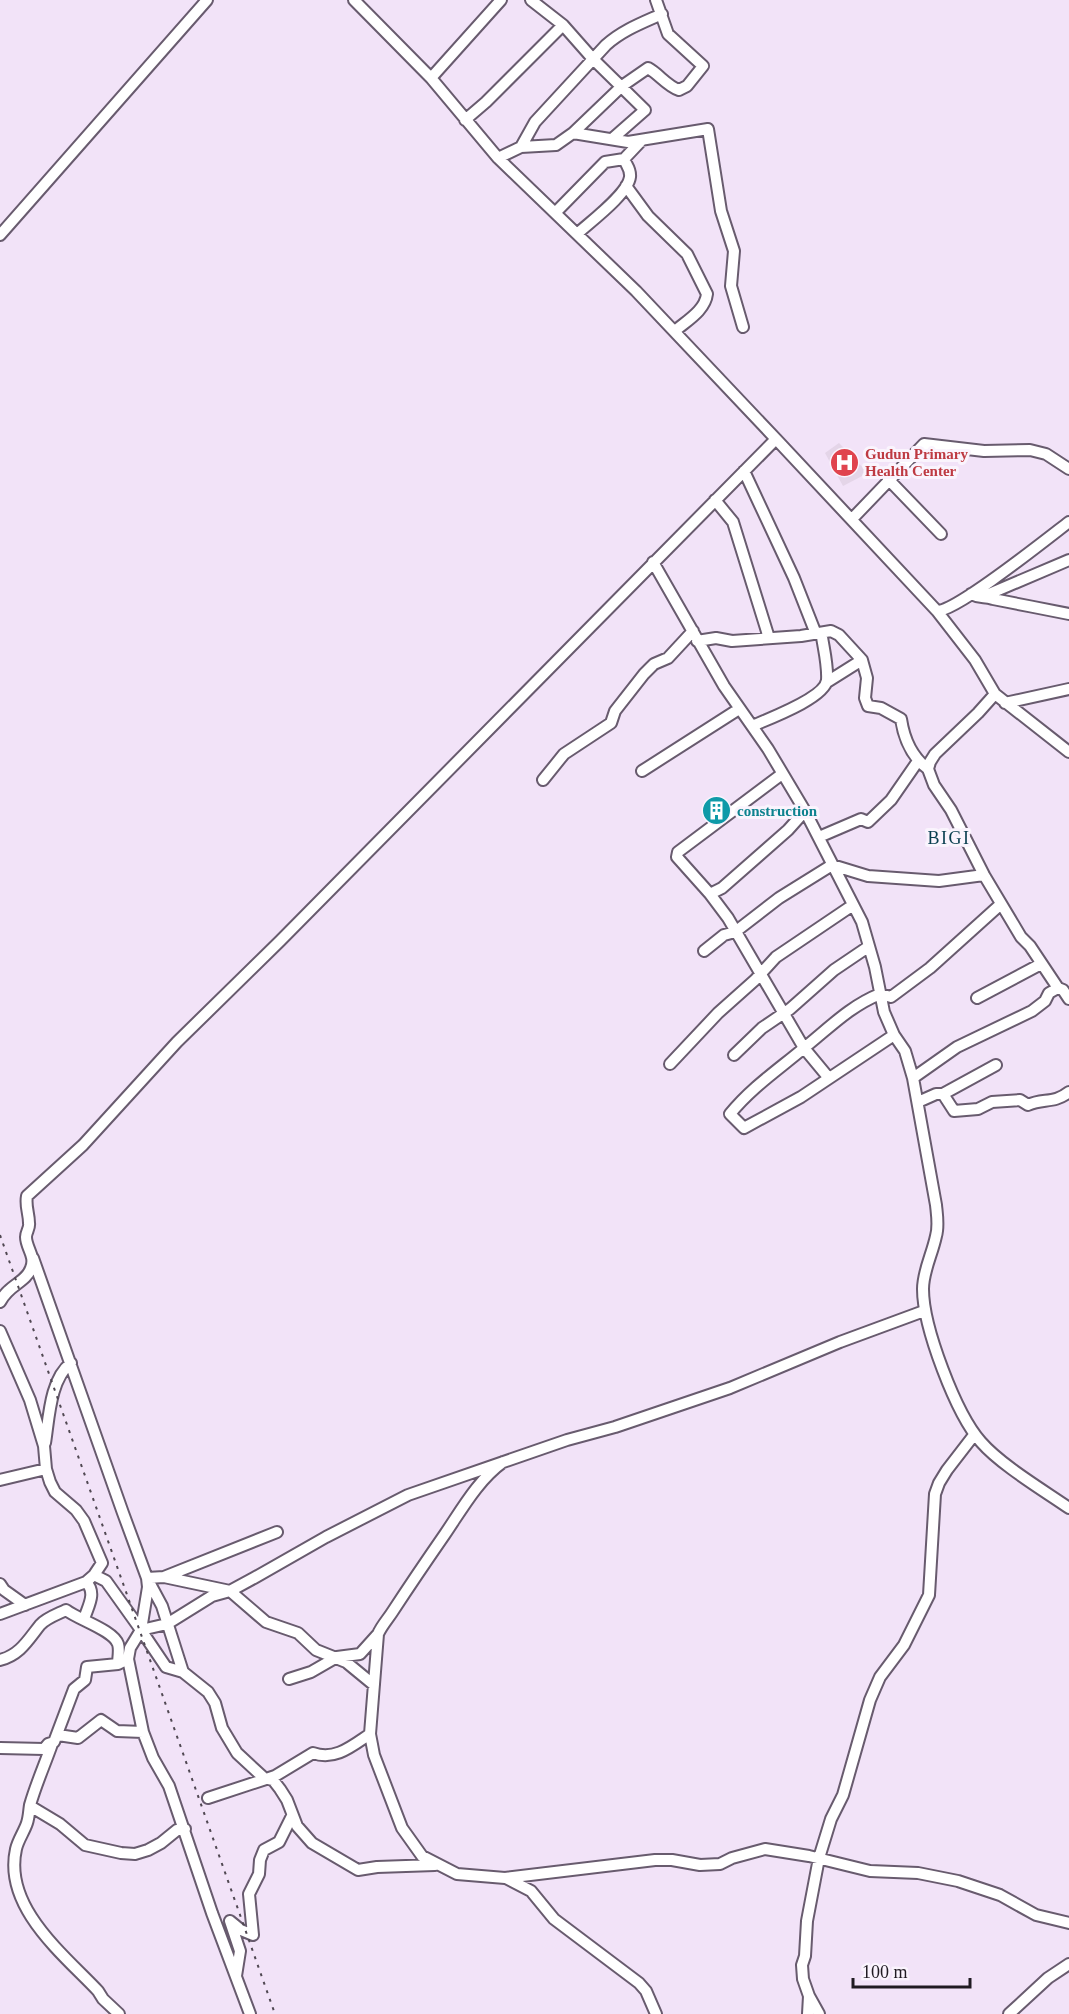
<svg xmlns="http://www.w3.org/2000/svg" width="1069" height="2014" font-family="'Times New Roman',serif">
<style>
.medical{fill:#e4d5e8}
.lines{fill:none;stroke-linecap:round;stroke-linejoin:round}
.minor-casing{stroke:#685b6e;stroke-width:14}
.minor{stroke:#fff;stroke-width:10}
.rail{stroke:#504852;stroke-width:2;stroke-dasharray:3 6;stroke-linecap:butt}
.labels{text-anchor:middle;dominant-baseline:central;stroke-width:6;stroke-linejoin:round;paint-order:stroke}
.health-label{font-size:15px;font-weight:bold;fill:#be3a42;stroke:#faf4fd;text-anchor:start}
.culture-label{font-size:15px;font-weight:bold;fill:#0d838f;stroke:#faf4fd;text-anchor:start}
.quarter-label{font-size:18px;letter-spacing:1.5px;fill:#073d4e;stroke:#faf4fd}
</style>
<rect width="100%" height="100%" fill="#f2e3f8"/>
<path class="medical" d="M839,443L868,473L843,486L825,453Z"/>
<g class="lines">
<defs>
<path id="minor" d="M531,0L563,25L593,59L645,110L612,139
M431,78L501,0
M465,120L486,102L563,25
M573,133L628,142L708,129L721,211L734,251L731,286L743,327
M521,147L535,122L606,45C623,30 642,23 662,14
M498,158L521,147L556,145L573,133L622,86L648,68C659,74 667,86 679,90L687,86L703,66L668,34L656,0
M626,186L648,216L687,254L707,294C705,311 686,321 675,331
M555,213L605,162L624,159
M577,234C590,222 628,194 630,177C631,169 626,165 624,159L642,140
M0,235L207,0
M776,439L937,611L975,660L995,694L1069,752
M744,471L794,578L816,634
M888,479L941,534
M715,500L733,522L769,638
M852,519L924,444L984,451L1030,450L1046,454L1069,469
M653,562L724,686L768,749L805,811L862,922L875,967L884,1012L894,1035L905,1051L913,1078L936,1205C937,1215 939,1226 936,1236C932,1255 923,1271 923,1289C923,1327 956,1414 981,1442C1001,1465 1043,1490 1069,1508
M971,594C981,599 983,596 993,599C1018,604 1044,609 1069,614
M982,597L1069,560
M937,611C957,611 1048,538 1069,522
M697,641L716,638L732,641L801,636L831,631L839,635L862,660L867,678L865,698L868,706L881,708L901,719C904,739 912,757 928,769
M827,682L862,660
M995,694L978,713L935,754L930,762L928,769L934,785L951,810L984,875L1021,937L1030,946L1058,988L1063,990L1069,999
M1005,703L1069,689
M752,726C768,719 825,698 827,680C828,666 824,650 822,637L819,633
M642,771L739,709
M782,774L678,852L677,857L710,894L722,888L788,830L805,811
M543,780L564,754L611,723L615,711L644,674L654,664L668,658L693,631
M819,837L861,819L868,822L891,800L918,761
M710,894L728,918L804,1048L828,1077
M704,951L724,935L735,932L779,898L832,865L868,876L939,881L984,875
M977,998L1041,964
M894,1035L801,1097L744,1128L730,1114C751,1088 779,1069 804,1048C829,1028 850,1006 880,994L891,997L930,968L1001,904
M734,1055L762,1028L790,1009L834,970L868,947
M670,1064L718,1013L755,980L776,957L853,905
M913,1078L957,1047L1032,1011L1045,1001L1049,993L1058,988
M943,1094L996,1065
M918,1102L936,1094H943L954,1111L978,1109L992,1102L1020,1100L1028,1105C1043,1098 1054,1104 1069,1092
M33,1258L123,1513L147,1578L162,1606L183,1672
M0,1302C9,1284 26,1283 31,1268C36,1256 26,1248 26,1237C26,1232 30,1228 29,1223C29,1213 25,1206 27,1196L83,1145L177,1042L280,941L776,439L636,291L498,158L431,78L354,0
M0,1331L30,1400L44,1446L46,1469L50,1482L55,1492L76,1510L84,1521L102,1563L94,1575L86,1582L0,1614
M45,1443C49,1418 50,1379 71,1363
M503,1462C478,1480 462,1509 445,1534C427,1560 410,1585 393,1611C388,1619 382,1625 378,1634L370,1734L374,1755L402,1828L422,1856L457,1874L505,1878L655,1860H672L700,1865L720,1864L732,1858L765,1849L809,1856L870,1871L918,1873L958,1881L1000,1895L1036,1915L1069,1923
M0,1480L46,1469
M94,1575L106,1581L141,1630L148,1587L147,1578
M164,1577L277,1532
M147,1578L164,1577L230,1591L266,1622L298,1633L316,1650L346,1662L374,1685
M0,1584L4,1590L25,1605
M84,1619C88,1606 97,1593 86,1582
M141,1630L167,1624L212,1596L230,1591L254,1578L326,1537L408,1495L567,1440L615,1427L730,1388L840,1342L924,1311
M0,1660C20,1655 28,1640 40,1625C46,1618 58,1614 66,1610C79,1620 113,1630 118,1644C120,1650 118,1658 118,1664
M289,1679L311,1672L337,1657L360,1654L378,1634
M58,1735L78,1738L101,1720L117,1731L143,1732
M52,1744C45,1764 36,1784 30,1805C29,1811 29,1817 27,1823C24,1832 18,1840 16,1849C3,1907 63,1954 98,1991L103,1999L119,2014
M0,1748L44,1749L48,1744L54,1742L74,1689L85,1680L87,1667L118,1664L128,1659
M208,1798L275,1776L313,1753C335,1761 352,1746 370,1734
M30,1806L60,1824L85,1845L121,1853L135,1854L148,1850L161,1843L177,1830L185,1829
M506,1878L531,1891L554,1919L639,1983L646,1991L656,2014
M230,1921L241,1930L253,1935L249,1894L259,1874L260,1860L264,1850L279,1842L292,1816
M230,1921L240,1951L236,1976
M250,2014L212,1913L169,1786L153,1758L143,1732L128,1659L130,1648L141,1630L166,1667L183,1672L208,1692L215,1703L222,1728L237,1753L264,1778L273,1780L280,1789L287,1800L297,1826L312,1843L358,1870L377,1867L435,1865
M808,2014L809,1996
M819,2014L809,1996L803,1979L802,1965L805,1956L807,1921L819,1858L831,1819L843,1795L870,1700L880,1677L904,1645L929,1595L935,1494L939,1483L947,1470L974,1435
M1009,2014L1048,1978L1069,1964"/>
</defs>
<use href="#minor" class="minor-casing"/>
<use href="#minor" class="minor"/>
<path class="rail" d="M0,1235L275,2014"/>
</g>
<defs>
<symbol id="hospital-disc" viewBox="-11 -11 22 22"><circle r="9.5" fill="#e0444e" stroke="#faf4fd"/><path d="M-5-5h3v3.5h4V-5h3V5h-3V1.5h-4V5h-3Z" fill="#fff"/></symbol>
<symbol id="building-disc" viewBox="-11 -11 22 22"><circle r="9.5" fill="#0f9aa8" stroke="#faf4fd"/><path d="M-4-6H4V6H1V3H-1V6H-4ZM-2.5-4.3h1.7v1.8h-1.7ZM.8-4.3h1.7v1.8H.8ZM-2.5-1h1.7V.8h-1.7ZM.8-1h1.7V.8H.8Z" fill="#fff"/></symbol>
</defs>
<g fill-rule="evenodd">
<use href="#hospital-disc" x="828" y="446" width="33" height="33"/>
<use href="#building-disc" x="700" y="794" width="33" height="33"/>
</g>
<g class="labels">
<g class="health-label">
<text x="865" y="454">Gudun Primary<tspan x="865" dy="17">Health Center</tspan></text>
</g>
<g class="culture-label">
<text x="737" y="811">construction</text>
</g>
<g class="quarter-label">
<text x="949" y="838">BIGI</text>
</g>
</g>
<path d="M853 1978v9h117v-9" fill="none" stroke="#201b22" stroke-width="3"/>
<text x="862" y="1978" font-size="18" fill="#201b22" stroke="#faf4fd" stroke-width="4.5" paint-order="stroke">100 m</text>
</svg>
